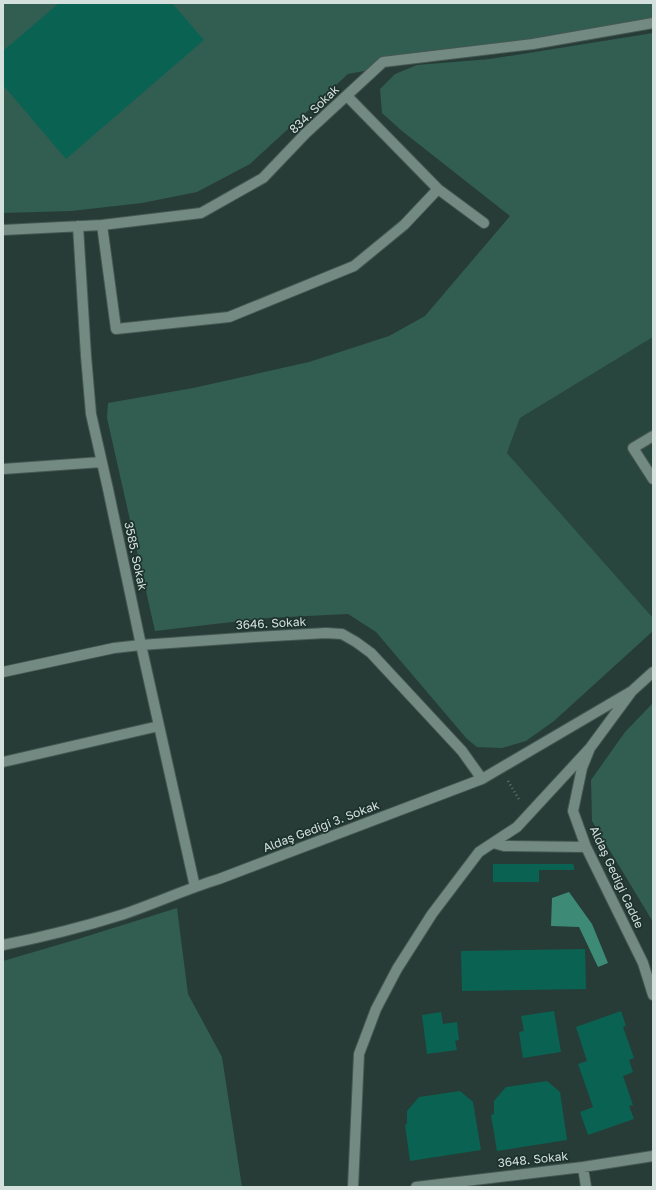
<svg xmlns="http://www.w3.org/2000/svg" width="656" height="1190" font-family="'Golos Text',sans-serif">
<style>
.built{fill:#28463e}
.green{fill:#325d51}
.water{fill:#3d8a77}
.building{fill:#0a6352}
.lines{fill:none;stroke-linecap:round;stroke-linejoin:round}
.minor-casing{stroke:#455852;stroke-width:12}
.path{stroke:#63746f;stroke-width:2.5;stroke-dasharray:1 3;stroke-linecap:butt}
.minor{stroke:#738a83;stroke-width:10}
.labels{text-anchor:middle;dominant-baseline:central;stroke-width:3.5;stroke-linejoin:round;paint-order:stroke}
.street-label{font-size:12px;fill:#d4e0dc;stroke:#1d322c}
</style>
<rect width="100%" height="100%" fill="#273c36"/>
<path class="built" d="M653,337V618L507,454L520,418Z"/>
<path class="green" d="M3,3H653V23L472,51L348,74L250,164L197,192L142,203L71,211L3,213Z
M653,33V337L520,418L507,453L653,618V631L554,721L526,741L502,748L477,747L467,739L376,632L348,614L267,618L155,631L107,418L108,403L193,388L309,362L389,336L425,316L510,216L402,131L382,113L380,89L395,74L417,65L490,59Z
M653,703V922L592,821L591,780L625,732Z
M177,908L188,994L222,1057L242,1187H3V961L78,939Z"/>
<path class="water" d="M569,892L592,924L608,963L598,967L579,927L551,926L552,898Z"/>
<path class="building" d="M59,3H172L204,40L66,159L3,85V51Z
M493,864H572L574,865V870H539V882H493Z
M585,949L586,989L462,991L461,951Z
M554,1011L561,1052L523,1058L519,1032L524,1031L521,1016Z
M621,1011L626,1026L623,1027L634,1058L629,1060L633,1072L623,1076L633,1105L629,1106L634,1119L588,1135L580,1112L593,1107L578,1064L587,1061L576,1027Z
M441,1012L443,1024L457,1022L459,1040L455,1041L457,1050L427,1054L422,1015Z
M547,1081L560,1092L567,1140L497,1151L491,1115L494,1114V1101L506,1087Z
M460,1091L473,1102L481,1150L410,1161L405,1125L407,1124V1111L419,1097Z"/>
<g class="lines">
<defs>
<path id="minor" d="M438,189L484,223
M102,225L116,329L229,317L354,266L404,225L438,189L347,96
M78,226L86,356L91,414L108,489L141,645L195,887
M3,230L102,225L201,213L263,178L306,133L383,62L533,44L653,23
M653,436L633,448L653,479
M3,469L102,462
M3,672L114,648L141,645L255,637L326,633L342,634L356,642L371,653L462,751L482,779
M653,672L632,691L590,748L582,768L573,811L586,847L643,963L653,995
M3,762L159,726
M493,843L504,846L586,847
M3,945C43,937 83,927 121,915C154,904 186,889 219,879L482,779L632,691
M583,1167L586,1187
M353,1187L359,1054L376,1009L397,969L432,914L479,852L517,827L590,748
M416,1187L583,1167L653,1156"/>
</defs>
<use href="#minor" class="minor-casing"/>
<path class="path" d="M508,781L520,801"/>
<use href="#minor" class="minor"/>
</g>
<g class="labels">
<g class="street-label">
<text transform="translate(314 109) rotate(-44)">834. Sokak</text>
<text transform="translate(136 556) rotate(78)">3585. Sokak</text>
<text transform="translate(271 623) rotate(-3)">3646. Sokak</text>
<text transform="translate(321 826) rotate(-21)">Aldaş Gediği 3. Sokak</text>
<text transform="translate(617 877) rotate(65)">Aldaş Gediği Cadde</text>
<text transform="translate(533 1159) rotate(-6)">3648. Sokak</text>
</g>
</g>
<rect width="656" height="1190" fill="none" stroke="#d4e0dc" stroke-width="8"/>
</svg>
